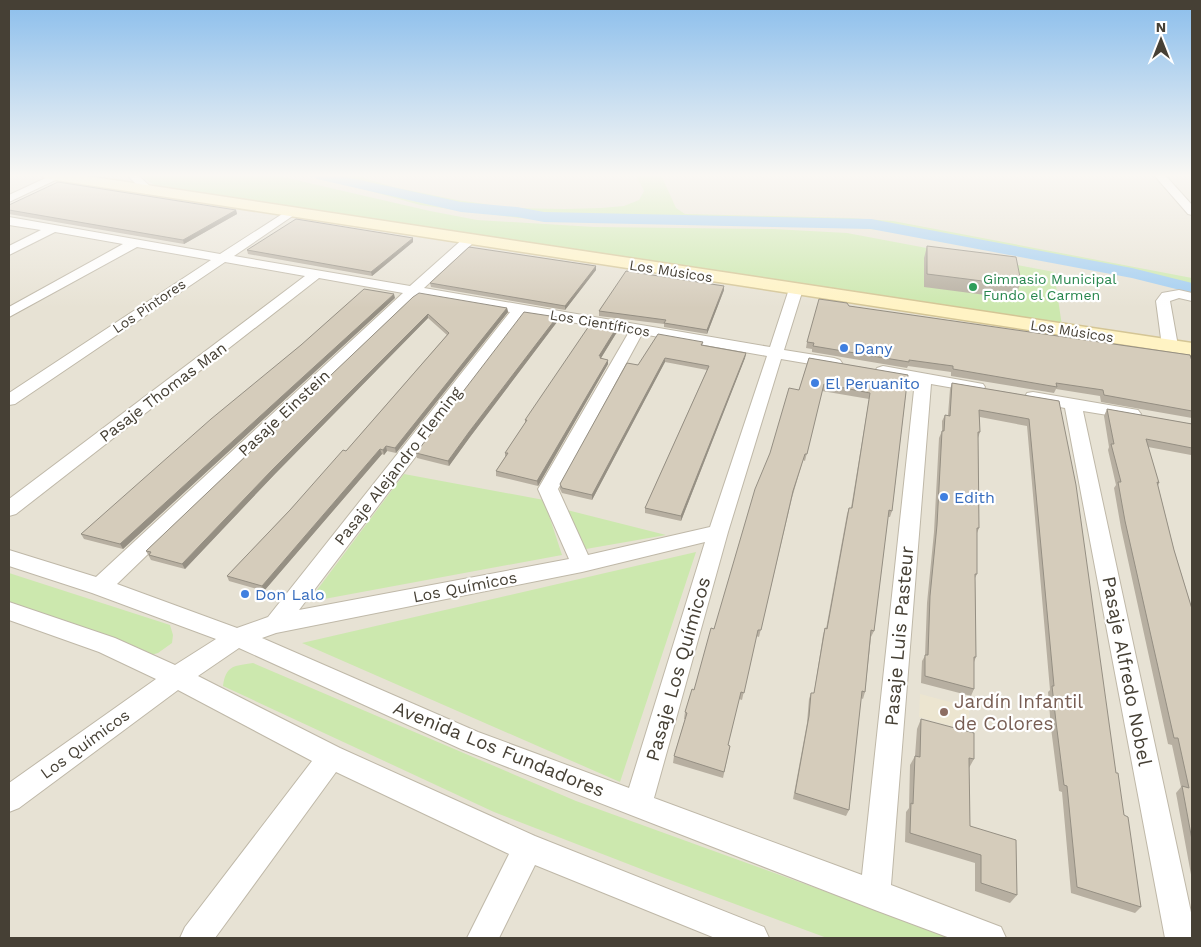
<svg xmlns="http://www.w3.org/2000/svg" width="1201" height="947" font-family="'Work Sans',sans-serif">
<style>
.residential{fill:#e7e2d4}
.education{fill:#ece5d0}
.green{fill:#cce8ae}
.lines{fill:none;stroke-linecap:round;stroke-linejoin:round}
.canal{fill:#a1cdf1;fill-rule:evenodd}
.street-casing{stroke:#bfb8a8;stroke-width:2}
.secondary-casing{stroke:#d4c595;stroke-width:3}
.street{fill:#fff;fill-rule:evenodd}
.secondary{fill:#fff3c4;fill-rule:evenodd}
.wall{fill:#b7afa1}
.shaded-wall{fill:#958f83}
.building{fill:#d5ccbb;stroke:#958f83}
.leisure-dot{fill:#2e9e5b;stroke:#fff;stroke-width:2}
.shop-dot{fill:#3f7fe0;stroke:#fff;stroke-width:2}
.education-dot{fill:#8d6e63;stroke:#fff;stroke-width:2}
.labels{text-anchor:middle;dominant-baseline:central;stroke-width:4.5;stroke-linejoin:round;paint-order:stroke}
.far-street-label{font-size:14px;fill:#464035;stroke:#fff}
.far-leisure-label{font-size:14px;fill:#27864d;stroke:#fff;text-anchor:start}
.shop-label{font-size:16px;fill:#366cbe;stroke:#fff;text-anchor:start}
.street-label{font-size:16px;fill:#464035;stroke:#fff}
.near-street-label{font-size:19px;fill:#464035;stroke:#fff}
.near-education-label{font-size:19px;fill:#785e54;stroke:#fff;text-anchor:start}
</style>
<rect width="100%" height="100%" fill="#f3f0e6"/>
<path class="residential" d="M9,175H1192V938H9Z"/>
<path class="education" d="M920,694L969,707V731L919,717Z"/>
<path class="green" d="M140,175H274L430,211L477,220L594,227L773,229L847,233L1054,272L1062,326L159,188Z
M313,175H354L393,187L457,200L511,208L565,209L601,208L624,206L639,200L644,191L636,175H661L676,208L685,214L851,218L893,221L1192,278V288L892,231L859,228L519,218L420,205Z
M404,474L544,500L562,555L308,602Z
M567,510L666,535L586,549Z
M696,552L620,782L302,643Z
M9,573L170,625L173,635L172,643L158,653L144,657L53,619L9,605Z
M253,663L576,801L954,938H827L654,874L494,812L223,686C226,665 234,666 253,663Z"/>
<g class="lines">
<path class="canal" d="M310,175H337L461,202L517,207L544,212L871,219L1132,268L1192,283V293L1132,278L871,229L544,222L517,217L461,212L317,179Z"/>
<defs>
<path id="street" d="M52,175H66L9,202V195Z
M127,175H138L156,192L154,194H146Z
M1154,175H1165L1192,205V215L1188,214Z
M290,209L294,211L296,213L294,215L234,256L410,286L465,237L469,236L475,240L473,243L424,288L770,347L789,289L791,286H801L803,289L784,350L834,358L840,360L842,363L840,366L834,368L781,359L728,532L654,798L862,875L915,381L877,374L875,371L877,368L883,366L983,384L985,387L983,390L977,392L931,384L891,885L1001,927L1006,938H950L875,910L461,749L239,648L198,676L340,748L535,836L764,927L769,938H715L535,865L499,938H467L509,854L336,772L215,938H180L185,927L312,761L178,690L19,808L9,812V783L156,679L99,652L9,620V602L115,638L175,665L216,639L92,593L9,566V550L96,577L403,293L319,278L16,514L9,516V499L305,276L225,262L15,404L9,405V393L211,260L137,247L9,317V307L123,244L55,232L9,255V246L41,230L9,225V217L220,254ZM416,295L510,312L268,617L237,628L117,584ZM524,314L629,332L538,489L569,559L299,610ZM642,334L767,356L710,527L588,555L558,489ZM705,542L629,788L478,732L262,638L276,633L582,572Z
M1179,290L1192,293V301L1179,298L1170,301L1178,346L1175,349H1165L1162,346L1156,301L1162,293Z
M1033,392L1132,409L1138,410L1141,414L1138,418L1132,419L1083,411L1192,917V938H1165L1065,408L1027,401L1025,397L1027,393Z"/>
<path id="secondary" d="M42,175H80L1192,343V355L49,179L44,178Z"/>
</defs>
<use href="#street" class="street-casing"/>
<use href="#secondary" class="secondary-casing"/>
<use href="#street" class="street"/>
<use href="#secondary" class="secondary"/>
</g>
<path class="wall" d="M9,205L236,210L237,214L184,244L9,214Z
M413,242L372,276L248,254L247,250Z
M927,246L1021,282L1016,295L1002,293L1001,297L924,287V258Z
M596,266V270L565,310L431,287L430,283Z
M724,290L707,334L664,327V324L599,316V311Z
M413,297L507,308L508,312L396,453L387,451L384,455L382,454L264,591L229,581L227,576L346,451L447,335L428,318L274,475L185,569L151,560L146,551Z
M395,298L123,549L84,539L81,534L301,345Z
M849,306L1192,361V418L1101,402L1100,396L1056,389L1054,393L951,376V372L908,366L907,368L812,352V349L806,348L807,342Z
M557,317V322L470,437L449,466L417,458L416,453Z
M617,332L601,358L608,364L538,486L496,476V471L505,457V453L525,423V420Z
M703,342L702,346L746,353L745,358L681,521L645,513V508L707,370L665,362L592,500L562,493L560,489V484L638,365Z
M809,358L908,375L892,511L890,517H888L874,631L871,637L865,692L863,699L861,698L849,810L846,816L793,799L807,723L809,699L811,693H814L823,635L825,628L826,629L847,514L849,508H851L869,399L822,391L805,461L803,460L792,498L759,637L756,636L742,700L739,699L728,745L730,746L723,778L673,763L674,756L685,719H684L685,712L694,690L714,629L799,390Z
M952,383L1059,401L1116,773L1141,907L1135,913L1071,893L1062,792L1059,791L1051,728L1048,692L1050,690L1027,426L980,417V432L978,438L979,528L977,533V574L975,578L976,657L974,662V689L971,696L921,683L922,661L925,656L927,603L934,532L939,438L942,431V421L945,415H948L950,389Z
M1107,409L1192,424V457L1191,455L1148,447L1159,483L1158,486L1174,550L1192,609V880L1176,793L1181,787L1172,745L1168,744L1121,528L1114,488L1116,485L1108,450L1109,447L1104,416Z
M921,719L974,759L969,768L970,826L1017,895L1010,903L975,891V863L905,842L906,812L909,808L910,765L915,756L917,729Z"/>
<path class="shaded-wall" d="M236,210L237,214L184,244L183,240Z
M413,238V242L372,276L371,272Z
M596,266V270L565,310V306Z
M724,286V290L707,334V330Z
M394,294L395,298L123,549L120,544Z
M507,308L508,312L396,453L395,448Z
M428,314V318L274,475L185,569L182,564L272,470Z
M557,317V322L470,437L449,466L448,461L469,432Z
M617,327V332L601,358V361L599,356Z
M746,353L745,358L681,521V516Z
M665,358V362L592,500V495Z
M608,360V364L538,486L537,481Z
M386,446L387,451L384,455L383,450Z
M380,449L382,454L264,591L262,586Z"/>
<path class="building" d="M58,182L236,210L183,240L9,210V205Z
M296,219L413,238L371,272L247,250Z
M927,246L1016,257L1021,282L1005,280L1006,284L927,274Z
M469,247L596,266L565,306L430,283Z
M626,271L724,286L707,330L664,323L666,320L599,311Z
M364,289L394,294L120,544L81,534L211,419L301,345Z
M419,293L507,308L395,448L386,446L383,450L380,449L262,586L227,576L290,510L343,450L346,451L449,333L428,314L272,470L182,564L149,555L151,552L146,551L413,297Z
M819,299L847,303L849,306L1190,355L1192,361V411L1104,395L1103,390L1056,383L1057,387L953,369V366L909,360V362L813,346L814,343L807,342Z
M524,312L557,317L469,432L448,461L416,453Z
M591,323L617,327L599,356H601L600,358L608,360L537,481L496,471L508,453H505L527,420H525Z
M658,334L703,342L701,345L746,353L681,516L645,508L709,366L665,358L592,495L562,488L560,484L627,363L638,365Z
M809,358L908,375L892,511L889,510L874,631L871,630L865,692L862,691L849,810L795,793L809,716L811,693H814L825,628L827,629L849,508H852L870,393L824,384L807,454H805L793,491L761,630H758L744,693L741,692L728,745L730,746L724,772L674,756L687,713L685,712L692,689L694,690L711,628L714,629L755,489L770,453L789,388L799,390Z
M952,383L1059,401L1076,485L1116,773H1118L1124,815L1128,817L1141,907L1077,887L1067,786L1064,785L1056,722L1052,686H1054L1029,419L979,410L980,432H978L979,528H977V574H975L976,657H974V689L925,676V655H928L930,596L937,525L942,431H944L945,415L950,416Z
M1107,409L1192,424V448L1146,439L1159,483L1157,482L1174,550L1192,609V840L1182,786L1189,788L1178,738H1174L1125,521L1118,482H1121L1111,444H1114Z
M921,719L974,733V759L969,758L970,826L1016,840L1017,895L981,883V855L910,833L911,803L913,804L915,756L920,757Z"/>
<linearGradient id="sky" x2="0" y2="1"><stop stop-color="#8bbeec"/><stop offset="0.57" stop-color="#faf8f4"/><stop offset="1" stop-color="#faf8f4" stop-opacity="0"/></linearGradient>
<rect width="1201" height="308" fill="url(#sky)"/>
<circle class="leisure-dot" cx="973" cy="287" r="5"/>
<g class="shop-dot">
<circle cx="844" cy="348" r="5"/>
<circle cx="815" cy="383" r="5"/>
<circle cx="944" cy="497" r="5"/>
<circle cx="245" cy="594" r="5"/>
</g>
<circle class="education-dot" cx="944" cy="712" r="5"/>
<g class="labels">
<g class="far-street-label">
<text transform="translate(671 271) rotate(9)">Los Músicos</text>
<text transform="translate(149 306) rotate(-34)">Los Pintores</text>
<text transform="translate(600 323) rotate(10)">Los Científicos</text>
<text transform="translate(1072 331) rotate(9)">Los Músicos</text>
</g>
<g class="far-leisure-label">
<text x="983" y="279">Gimnasio Municipal<tspan x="983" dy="16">Fundo el Carmen</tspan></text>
</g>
<g class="shop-label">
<text x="854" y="348">Dany</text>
<text x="825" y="383">El Peruanito</text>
<text x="954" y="497">Edith</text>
<text x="255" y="594">Don Lalo</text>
</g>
<g class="street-label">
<text transform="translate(163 392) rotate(-37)">Pasaje Thomas Man</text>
<text transform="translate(284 413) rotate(-43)">Pasaje Einstein</text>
<text transform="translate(398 466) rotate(-52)">Pasaje Alejandro Fleming</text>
<text transform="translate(465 587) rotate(-11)">Los Químicos</text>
<text transform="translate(85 744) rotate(-36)">Los Químicos</text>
</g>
<g class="near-street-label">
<text transform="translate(899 636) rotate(-85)">Pasaje Luis Pasteur</text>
<text transform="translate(678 669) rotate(-74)">Pasaje Los Químicos</text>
<text transform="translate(1127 671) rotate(79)">Pasaje Alfredo Nobel</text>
<text transform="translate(499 749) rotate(22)">Avenida Los Fundadores</text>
</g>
<g class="near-education-label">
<text x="954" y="701">Jardín Infantil<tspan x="954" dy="22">de Colores</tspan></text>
</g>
</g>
<rect width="1201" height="947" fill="none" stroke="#464035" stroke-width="20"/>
<g transform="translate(1161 40)" stroke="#ffffff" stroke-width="4" paint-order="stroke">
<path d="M0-4L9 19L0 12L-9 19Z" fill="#464035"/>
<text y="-8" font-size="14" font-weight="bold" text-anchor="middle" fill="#464035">N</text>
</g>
</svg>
